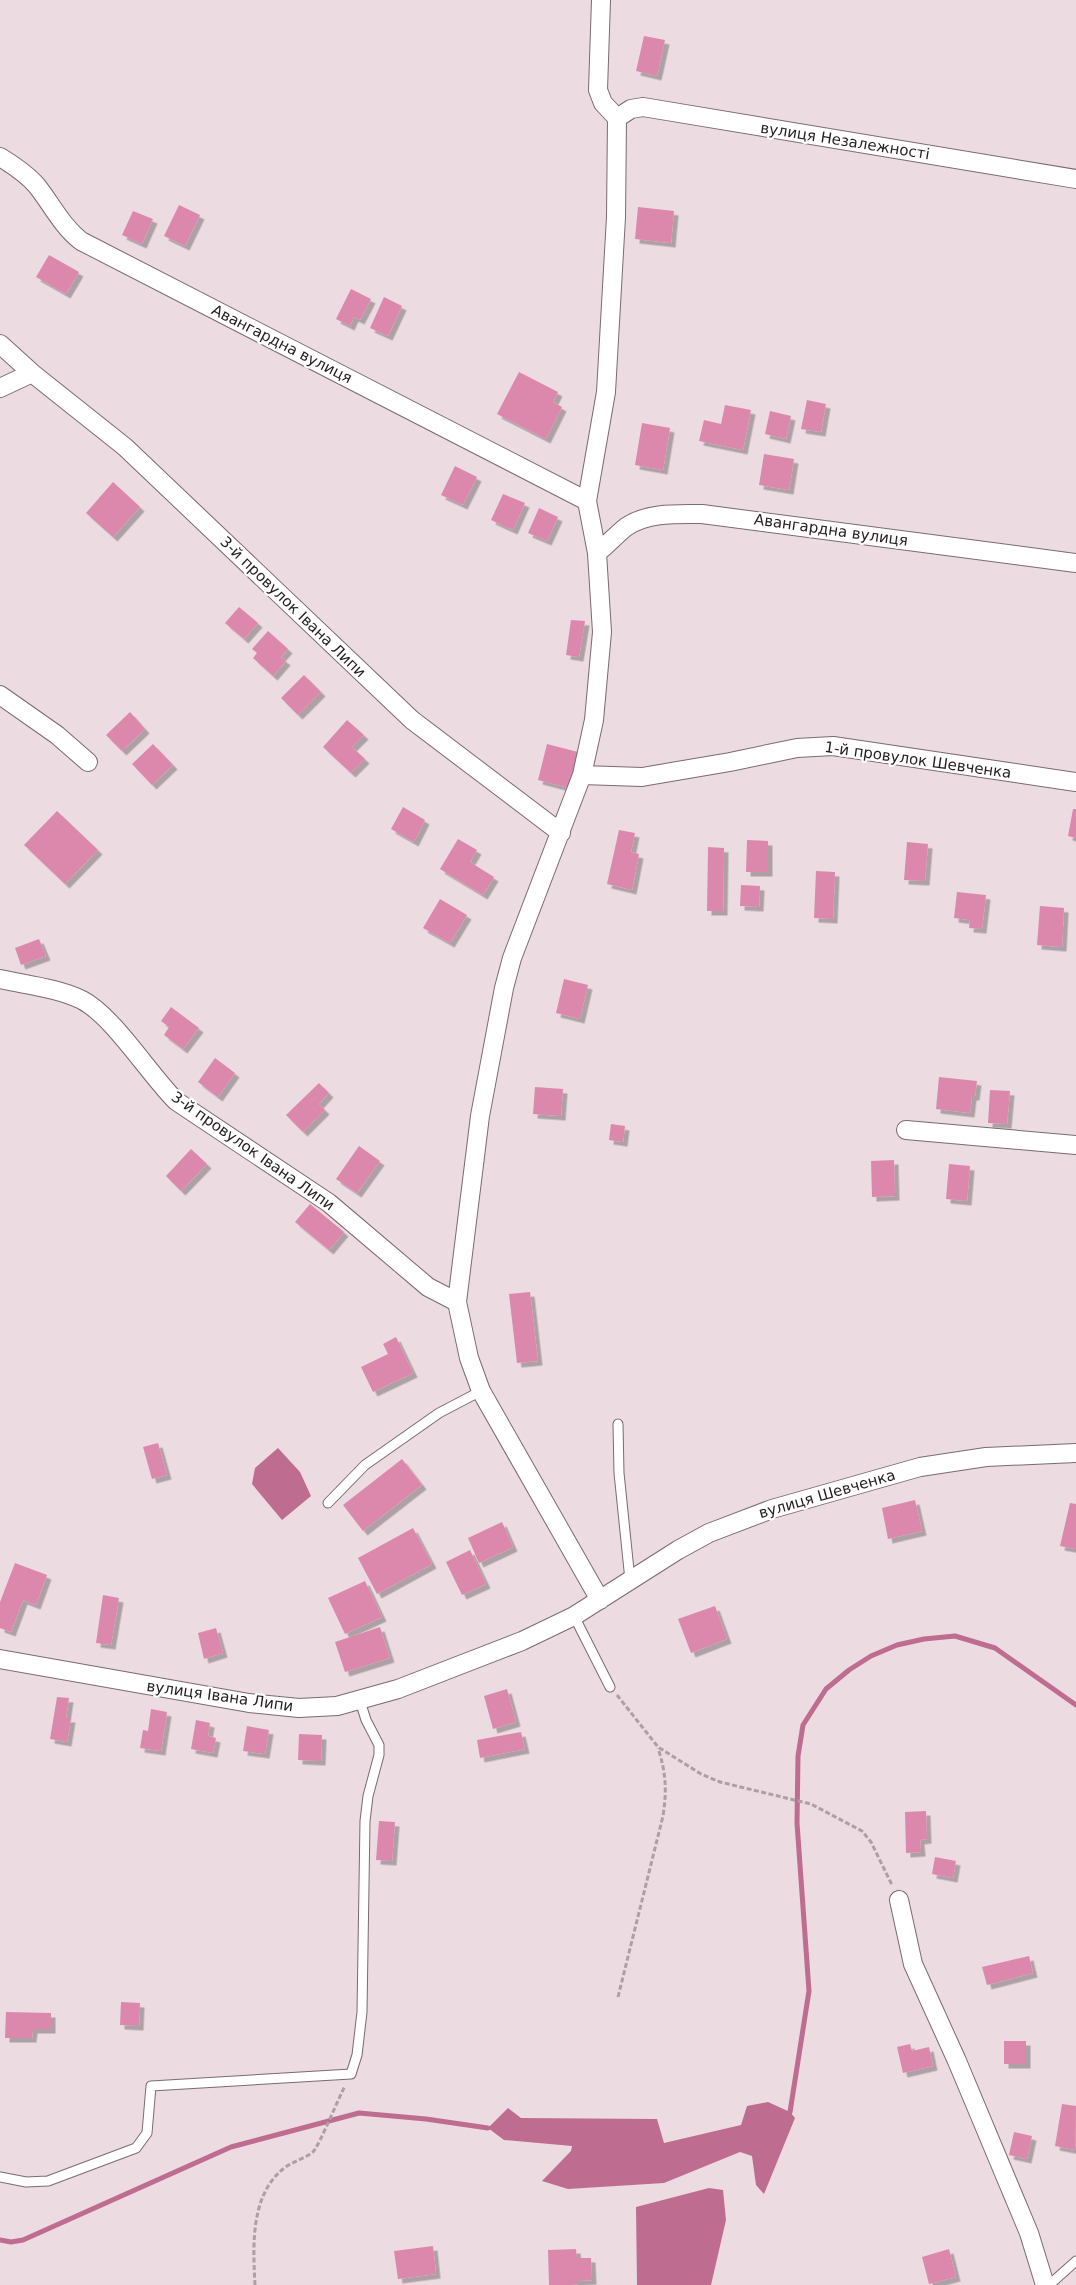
<svg xmlns="http://www.w3.org/2000/svg" width="1076" height="2285" font-family="'DejaVu Sans',sans-serif">
<style>
.water{fill:#be6c90}
.lines{fill:none;stroke-linecap:round;stroke-linejoin:round}
.stream{stroke:#be6c90;stroke-width:5}
.building{fill:#dc88ac;filter:url(#shadow)}
.lane-casing{stroke:#7a6b71;stroke-width:11}
.street-casing{stroke:#7a6b71;stroke-width:20}
.path{stroke:#ad9fa4;stroke-width:3;stroke-dasharray:5 2.5;stroke-linecap:butt}
.lane{stroke:#fff;stroke-width:9}
.street{stroke:#fff;stroke-width:18}
.labels{text-anchor:middle;dominant-baseline:central;stroke-width:4.5;stroke-linejoin:round;paint-order:stroke}
.street-label{font-size:15px;fill:#241e20;stroke:#fff}
</style>
<defs>
<filter id="shadow"><feDropShadow dx="4.5" dy="4.5" stdDeviation="0" flood-color="#0004"/></filter>
</defs>
<rect width="100%" height="100%" fill="#ecdbe1"/>
<path class="water" d="M278,1448L300,1472L311,1496L282,1520L252,1484L255,1468Z
M768,2102L790,2112L795,2118L764,2194L756,2185L752,2156L740,2152L664,2183L568,2189L542,2181L571,2151L572,2146L504,2140L488,2128L508,2108L521,2118L657,2119L664,2143L741,2125L747,2106Z
M709,2188L723,2190L726,2220L711,2285H637L636,2207Z"/>
<g class="lines">
<path class="stream" d="M790,2112L809,1991L797,1823L798,1756L803,1725L826,1689L849,1670L871,1656L897,1645L924,1639L955,1636L995,1648L1076,1705
M0,2240L11,2242L23,2240L231,2147L359,2113L426,2119L488,2128"/>
</g>
<path class="building" d="M644,36L665,40L657,76L636,71Z
M179,205L200,215L185,246L164,236Z
M638,207L674,211L671,243L635,239Z
M133,211L153,219L142,244L122,235Z
M49,255L79,272L66,294L36,277Z
M351,289L371,299L360,320L354,317L350,326L336,319Z
M384,297L402,306L388,336L370,328Z
M519,372L558,392L553,402L562,407L546,439L497,414Z
M807,400L826,404L821,432L801,429Z
M725,405L751,410L743,450L699,441L704,420L721,424Z
M770,411L791,416L786,439L765,434Z
M642,423L670,428L663,470L635,465Z
M764,454L794,459L789,490L759,485Z
M455,466L477,477L463,505L441,495Z
M113,482L140,507L113,537L86,513Z
M503,494L525,503L513,530L491,520Z
M539,508L558,517L547,541L528,533Z
M239,607L258,623L244,639L225,623Z
M571,620L585,621L579,657L566,655Z
M268,631L288,649L281,657L286,661L273,676L253,658L257,653L252,649Z
M304,675L321,692L298,715L281,698Z
M130,712L145,729L122,751L106,735Z
M347,720L364,735L352,747L365,759L351,773L323,747Z
M153,744L173,765L152,785L132,764Z
M547,744L578,752L569,788L538,780Z
M403,807L425,820L414,842L391,829Z
M1073,809H1076V838L1068,836Z
M57,811L98,850L65,884L24,845Z
M619,830L635,833L631,852L639,854L632,890L607,884Z
M458,839L477,850L470,862L494,877L483,895L440,869Z
M747,840L768,841V872H746Z
M907,842L928,844L925,881L904,880Z
M708,847L724,848L723,911H707Z
M816,871L835,872L833,919L814,918Z
M741,885L760,886L759,907L740,906Z
M957,892L986,895L982,929L969,928L970,920L954,918Z
M440,899L467,915L450,943L423,928Z
M1040,906L1064,908L1062,947L1037,945Z
M39,939L46,956L21,965L15,948Z
M564,979L588,985L580,1019L556,1013Z
M171,1007L199,1028L183,1049L164,1035L169,1027L161,1021Z
M215,1058L235,1073L218,1097L198,1082Z
M939,1077L977,1081L975,1096H972L970,1113L936,1109Z
M319,1083L329,1093L319,1104L325,1110L303,1132L286,1115Z
M535,1087L563,1089L561,1116L533,1114Z
M990,1090L1010,1091L1007,1124L988,1123Z
M611,1124L625,1126L623,1142L609,1140Z
M359,1146L380,1161L357,1193L336,1179Z
M191,1149L207,1164L181,1191L166,1176Z
M894,1160L895,1196L872,1197L871,1161Z
M949,1164L970,1166L967,1201L946,1199Z
M310,1204L344,1232L329,1250L295,1222Z
M530,1292L538,1361L517,1363L509,1294Z
M396,1337L413,1373L373,1392L361,1367L388,1354L383,1344Z
M158,1443L167,1475L152,1479L143,1447Z
M402,1459L422,1485L363,1531L343,1505Z
M915,1500L922,1531L888,1539L882,1508Z
M1070,1503L1076,1504V1549L1060,1546Z
M502,1522L513,1547L479,1563L468,1538Z
M413,1528L432,1564L377,1594L358,1558Z
M470,1550L486,1584L462,1595L446,1562Z
M15,1563L47,1575L36,1605L23,1600L11,1632L0,1628V1602Z
M365,1581L382,1617L345,1634L328,1598Z
M103,1595L119,1598L111,1645L96,1643Z
M715,1606L727,1639L691,1653L678,1619Z
M380,1627L390,1658L345,1672L335,1642Z
M216,1628L223,1653L204,1659L198,1633Z
M507,1689L516,1722L493,1729L484,1696Z
M57,1697L69,1698L66,1718H71L67,1742L50,1739Z
M151,1709L167,1712L161,1751L140,1748L143,1730L148,1731Z
M196,1720L210,1723L208,1736L216,1738L213,1753L191,1749Z
M247,1726L269,1730L265,1754L243,1751Z
M521,1732L525,1749L480,1758L477,1740Z
M299,1734L322,1735L321,1761L298,1760Z
M926,1811L927,1839L920,1840L921,1852L906,1853L905,1812Z
M379,1821L395,1822L392,1861L376,1860Z
M935,1857L956,1861L953,1878L932,1874Z
M1029,1956L1033,1973L987,1985L982,1967Z
M121,2002L140,2003L139,2026L120,2025Z
M6,2012L51,2013V2029H33L32,2038H5Z
M1004,2041H1026V2064H1004Z
M910,2044L912,2051L929,2047L933,2066L903,2073L897,2047Z
M1062,2104L1076,2106L1075,2150L1055,2146Z
M1014,2132L1032,2136L1027,2159L1009,2155Z
M433,2246L436,2274L398,2279L394,2251Z
M576,2249L577,2258H591L592,2280L578,2281V2284L570,2285H549L548,2250Z
M949,2249L956,2277L929,2284L922,2257Z"/>
<g class="lines">
<defs>
<path id="lane" d="M618,1424L619,1473L630,1580
M328,1503L365,1465L439,1413L481,1391
M574,1616L610,1687
M0,2177L26,2182L48,2181L136,2148L147,2133L151,2086L351,2074L357,2055L362,2012L365,1821L368,1796L379,1755V1745L366,1720L360,1701
M1049,2285L1076,2261"/>
<path id="street" d="M617,118L631,109L643,107L1076,179
M0,157C13,165 27,174 37,186C52,205 62,226 81,241L587,501
M0,344L32,373L125,447L412,720L561,833
M0,388L32,373
M597,553C607,545 616,535 626,527C648,512 678,514 702,514L1076,563
M0,695L57,735L88,762
M582,775L642,777L730,762L797,748L833,746L1076,782
M0,979C27,985 57,988 82,1000C113,1016 149,1074 176,1101L329,1203L428,1287L457,1302
M906,1130L1076,1145
M600,1600L481,1391L469,1358L457,1302L480,1116L504,988L512,958L582,775L594,720L602,632L597,553L587,501L606,392L616,217L617,118L603,103L598,90L601,0
M0,1659L249,1703L299,1708L337,1706L398,1689L522,1641L574,1616L678,1550L709,1533L772,1509L920,1467L986,1457L1076,1453
M899,1900L913,1964L957,2061L1029,2233L1045,2285"/>
</defs>
<use href="#lane" class="lane-casing"/>
<use href="#street" class="street-casing"/>
<path class="path" d="M617,1695L658,1747L701,1774L720,1782L811,1804L862,1831L871,1842L892,1885
M618,1997L663,1816C667,1790 666,1773 658,1748
M255,2285C253,2247 250,2196 283,2169C291,2162 304,2159 313,2152C319,2146 339,2097 345,2086"/>
<use href="#lane" class="lane"/>
<use href="#street" class="street"/>
</g>
<g class="labels">
<g class="street-label">
<text transform="translate(845 141) rotate(9)">вулиця Незалежності</text>
<text transform="translate(282 344) rotate(27)">Авангардна вулиця</text>
<text transform="translate(831 530) rotate(8)">Авангардна вулиця</text>
<text transform="translate(293 607) rotate(44)">3-й провулок Івана Липи</text>
<text transform="translate(918 760) rotate(8)">1-й провулок Шевченка</text>
<text transform="translate(253 1151) rotate(35)">3-й провулок Івана Липи</text>
<text transform="translate(827 1494) rotate(-16)">вулиця Шевченка</text>
<text transform="translate(220 1696) rotate(8)">вулиця Івана Липи</text>
</g>
</g>
</svg>
